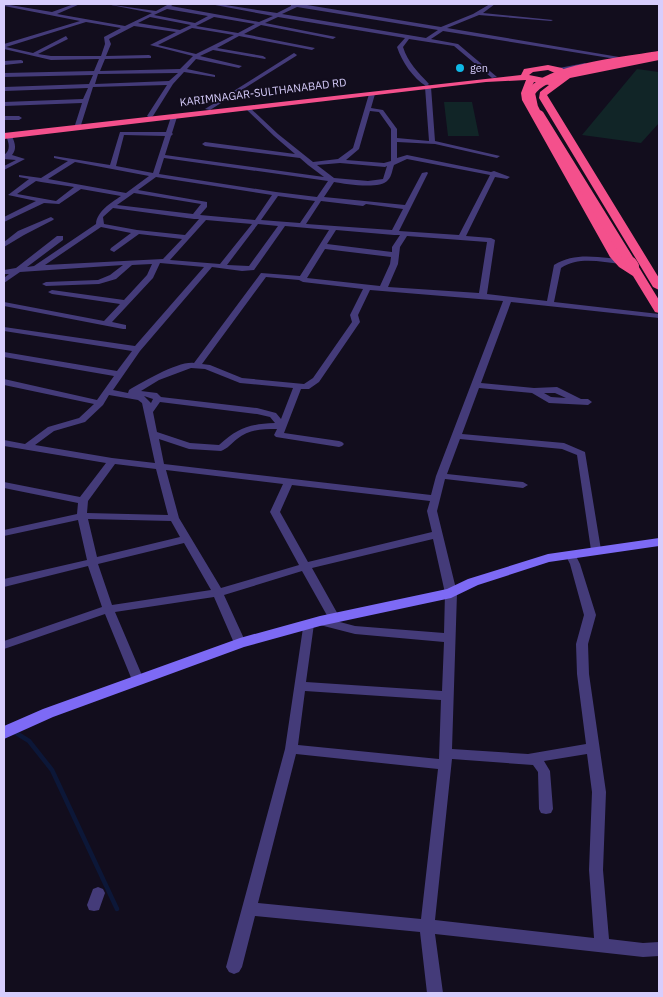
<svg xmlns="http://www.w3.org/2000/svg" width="663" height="997" font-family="'IBM Plex Sans',sans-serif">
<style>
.green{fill:#112527}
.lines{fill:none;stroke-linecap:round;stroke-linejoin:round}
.stream{stroke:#0c1738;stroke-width:4.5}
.street{fill:#443b79;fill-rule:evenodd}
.secondary{fill:#7d6af5;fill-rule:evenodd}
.highway{fill:#f4508c;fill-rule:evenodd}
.highway-bridge-far2{stroke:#f4508c;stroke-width:8}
.highway-bridge-far1{stroke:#f4508c;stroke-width:10}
.highway-bridge{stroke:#f4508c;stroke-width:12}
.poi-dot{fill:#0fb8e6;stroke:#120d1d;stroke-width:2}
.labels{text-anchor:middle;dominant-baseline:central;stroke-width:4;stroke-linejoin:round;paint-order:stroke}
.far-poi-label{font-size:11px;fill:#d7cdfc;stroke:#120d1d;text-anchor:start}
.far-street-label{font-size:11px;fill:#d7cdfc;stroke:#120d1d}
</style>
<rect width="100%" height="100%" fill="#120d1d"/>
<path class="green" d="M637,69L659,72V123L641,143L582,135Z
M444,102H472L479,136H448Z"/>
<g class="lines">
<path class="stream" d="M13,731L29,741L52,770L117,909"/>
<path class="street" d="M4,4L52,12L74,4H80L57,14L125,26L152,13L106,4L156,11L169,4H174L171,6L259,22L273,16L210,4H219L277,13L291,6V4H301L441,27L473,14L490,4H495L483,13L553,20L551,21L479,15L447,28L625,58L622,60L443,31L431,39L458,44L497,77L492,78L454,46L409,39L403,47C408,63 418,72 429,84L426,86C413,78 402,62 397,47L405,38L278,17L265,23L336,37L333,39L261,25L244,34L315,48L312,50L239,36L217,48L263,56L266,58L265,59L213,50L200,56L242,66L239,68L196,59L187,69L215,75V77L184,72L173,84L153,116L150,118L147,116L167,85L93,87L81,125L78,127L75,125L82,103L4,106V102L83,99L88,88L4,91V87L89,84L93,75L4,77V73L94,71L99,59L51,60L4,49V44L80,21L4,6ZM297,7L438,30L426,38L282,14ZM167,9L208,16L195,23L154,15ZM150,17L191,25L180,30L138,23ZM214,17L255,24L238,33L196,26ZM86,22L121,28L104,37L105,44L101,56H51L38,54L68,39L66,36L33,53L6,47ZM134,26L176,32L150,45L193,56L180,69L100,71L105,59L151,58V56L149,55L106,56L111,44L109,39ZM192,28L234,35L196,54L158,45ZM178,73L169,81L95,84L98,74Z
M294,53L297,55L296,56L210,110L205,109Z
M21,60L23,61V63L4,65V61Z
M585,63L588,65L587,66L557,71L554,69Z
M428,85L431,87L435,141L500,156L497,158L435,144L397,142V158L407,155L491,172L494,171L510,177L507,179L495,177L466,236L491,238L495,240L487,294L547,301L554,265C571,254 590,256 609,258C615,259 620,259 625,262L621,264C601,262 579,256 561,268L554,302L659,314V318L511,302L481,383L534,388L557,387L581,399H588L592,402L588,405L549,403L532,393L479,388L462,434L564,443L585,452L601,550L600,552L596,553L591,550L577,455L562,449L460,439L447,474L523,482L528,485L523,488L445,479L437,511L457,593L452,749L528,754L586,744L577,674L576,644L584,615L570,564L565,554L566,552H574L580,564L596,615L588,644L589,674L606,792L603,870L609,939L643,943L659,942V956L643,957L435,934L443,993H427L420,932L255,916L242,967L239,972L234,974L229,972L226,967L285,749L304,621H312L314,624L306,682L442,691L444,642L355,634L316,624L314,621L316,618L320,617L329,619L302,571L224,595L246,643L244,646H236L234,643L214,597L115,612L144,680L142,683L138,684L134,683L132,680L105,614L4,649V641L102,607L88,566L4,587V579L87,560L78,520L4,536V530L77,514L78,503L4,488V482L80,497L106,463L4,446V440L25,444L48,427L79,418L94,404L4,385V379L97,400L114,376L4,357V352L117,371L132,351L4,331V327L135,346L204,267L160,263L153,278L112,322L126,325V329H123L4,306V302L104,321L120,304L52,294L48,292L52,290L124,300L147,275L152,264L132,265L116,279L99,284L46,286L42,284L46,282L98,280L110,275L123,265L20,272L4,283V278L9,274H4V270L16,268L57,236H63V240L27,267L34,266L96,224C97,211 111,203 121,196L81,189L59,204L44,203L4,222V217L36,201L8,195L29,179L19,177V175L41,178L68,161L54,158V156L110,165L120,132H166L171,117L174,115L177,117L172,133L173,134L171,136L165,155L324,177L308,165L300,158L205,146L202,144L205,142L295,154L274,136L246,109L245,108L248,106L278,134L313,162L338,159L353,148L369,94L372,92L375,94L371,108L383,110L397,129V138L429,141L425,87ZM370,111L379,112L391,129V161L384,163L346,160L359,149ZM124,135L165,136L153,173L116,166ZM164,158L328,181L317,197L276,192L159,174ZM407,159L490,175L459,235L399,231L428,173L427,172L422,173L405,205L324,197L334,182C346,184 380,190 388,180C392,176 392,170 394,165ZM75,162L149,176L126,193L48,179ZM340,163L385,167L387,166L383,179L368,181L334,178L317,165ZM156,177L272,195L255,220L200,215L207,207V202L138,190ZM36,181L41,182L74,187L56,201L17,194ZM134,193L201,204L193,214L117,205ZM278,196L315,201L300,223L261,220ZM321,201L363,206L366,204L403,209L392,230L306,224ZM113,208L194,219H199L185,235L137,230L104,224L103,217ZM206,220L252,224L220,264L170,260ZM258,224L278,226L249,266L227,265ZM285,226L329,230L300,276L261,273L194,363C178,361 143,382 129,390L128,393L113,390L140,351L212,267L242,271L254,270ZM101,227L131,233L111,248L110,250L114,252L139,234L182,239L163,259L45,265ZM336,230L394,235H400L392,247V252L327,244ZM407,236L487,242L479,293L388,287L398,264L400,247ZM325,249L391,257L390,264L380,286L307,278ZM266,277L299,280L303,282L363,289L350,315L352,322L313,378L304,384L242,378L210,365L202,364ZM370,290L503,301L436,476L431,495L164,464L159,439L189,449L221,451C227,449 232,443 237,439C249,429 262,429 277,429L274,435L276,437L339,447L342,446L344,444L342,442L339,441L284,433L301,389H309L319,382L360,322L358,315ZM191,368L205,369L240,383L293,388L281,419L276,413L257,408L161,397L157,393L141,391L159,380ZM544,393H555L566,398L551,397ZM109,395L138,400L142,403L155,463L112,458L35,445L54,431L85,422L103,405ZM144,396L153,399L151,403ZM160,402L257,414L270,417L275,423C249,424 238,428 219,445L190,443L157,432L153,412ZM115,464L156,469L168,515L87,513L88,501ZM166,470L283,484L270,512L299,565L221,588L179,518ZM292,485L430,501L427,511L432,532L308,562L280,512ZM88,519L171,521L180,537L97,557ZM433,539L445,593L444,633L355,626L336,621L340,618L312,568ZM184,543L211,590L112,605L98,564ZM305,691L441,700L439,759L298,745ZM296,754L438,769L421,919L258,903ZM587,754L592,792L589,870L594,938L435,920L452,759L533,765L538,772L539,809L541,813L546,814L551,813L553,809L550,771L544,761Z
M4,116H19L22,118L19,120H4Z
M9,134L12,136C15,143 17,149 12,155L25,159L4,170V166L16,160L4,159V155C11,150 9,143 6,136Z
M51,217L54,219L53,220L24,235L4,247V242L18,231Z
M98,887L103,889L105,893L99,910L94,911L89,910L87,905L93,889Z"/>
<path class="secondary" d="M659,538V546L549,562L478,585L451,598L320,626L244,647L53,717L4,739V726L43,709L240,638L320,616L447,589L468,579L548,554Z"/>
<path class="highway" d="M659,56V60L570,78L547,95L659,278V290L653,287L539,98L540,92L549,85L534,82L529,93L530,100L621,255L629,264H637L659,300V313L655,312L633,276L619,267L610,257L522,100L521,93L526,80L486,82L4,139V133L521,75L524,69L548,65L562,68L569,73ZM548,70L562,76L554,80L529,75L533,72Z"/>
<path class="highway-bridge-far2" d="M539,117L534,107L531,93C545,68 630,60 659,55"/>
<path class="highway-bridge-far1" d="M539,115L632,265"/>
<path class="highway-bridge" d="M631,263L633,266"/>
</g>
<circle class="poi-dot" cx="460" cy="68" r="5"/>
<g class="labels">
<g class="far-poi-label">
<text x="470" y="68">gen</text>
</g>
<g class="far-street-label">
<text transform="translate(263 92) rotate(-7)">KARIMNAGAR-SULTHANABAD RD</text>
</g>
</g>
<rect width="663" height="997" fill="none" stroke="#d7cdfc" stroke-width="10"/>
</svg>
